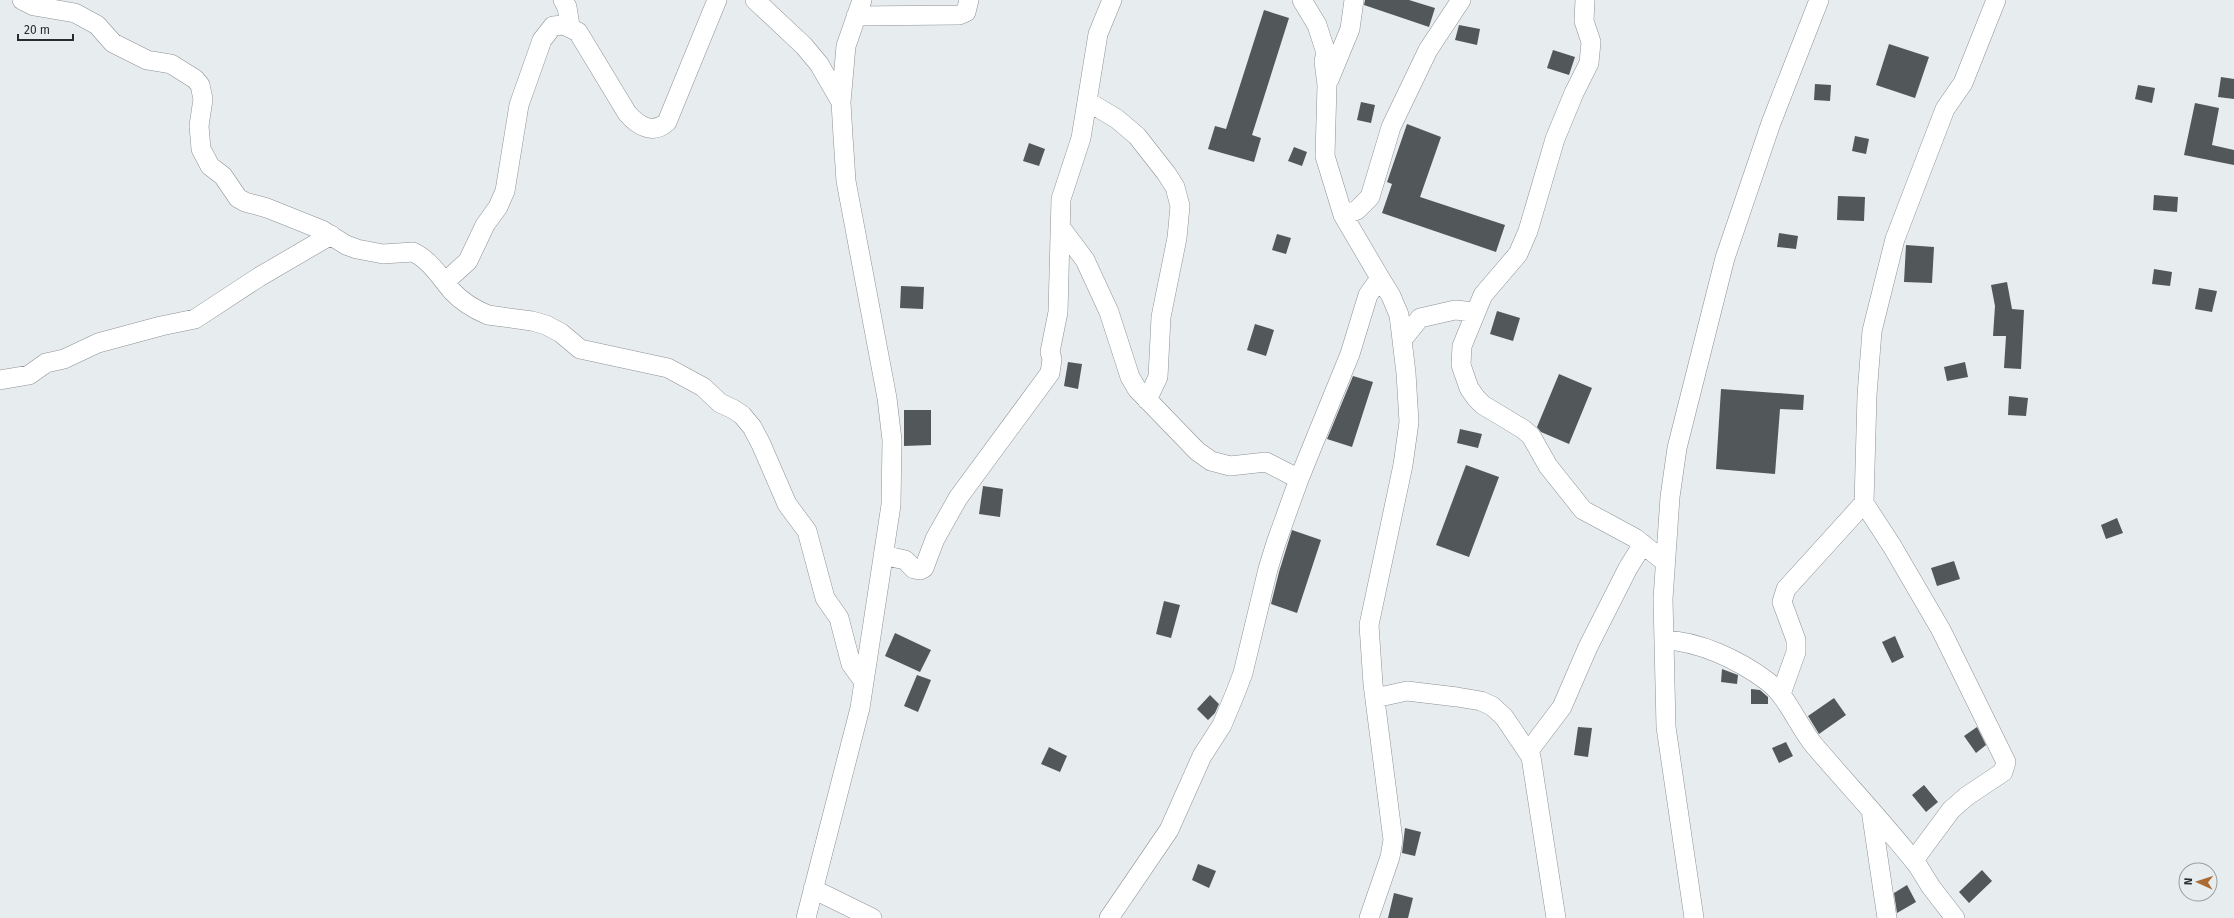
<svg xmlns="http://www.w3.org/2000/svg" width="2234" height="918" font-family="'Fira Sans',sans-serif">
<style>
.building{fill:#52575a}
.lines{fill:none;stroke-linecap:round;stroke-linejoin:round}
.street-casing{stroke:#8d9195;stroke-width:20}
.street{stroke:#fff;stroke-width:19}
</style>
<rect width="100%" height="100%" fill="#e7ecef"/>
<path class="building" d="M1365,0H1409L1435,8L1429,27L1364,5Z
M1264,10L1289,18L1252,135L1261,138L1254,162L1208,149L1215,126L1226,129Z
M1459,25L1480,29L1477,45L1455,40Z
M1889,44L1929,57L1915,98L1876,85Z
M1553,50L1575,57L1569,75L1547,68Z
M2221,77L2234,79V99L2218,97Z
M1815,84L1831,85L1830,101L1814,100Z
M2138,85L2155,88L2152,103L2135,99Z
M1361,102L1375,105L1371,123L1357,120Z
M2195,103L2219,108L2212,145L2234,150V165L2184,155Z
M1407,124L1441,137L1420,197L1505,225L1496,252L1382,213L1392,184L1387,182Z
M1855,136L1869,139L1866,154L1852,151Z
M1029,143L1045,149L1039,166L1023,161Z
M1294,147L1307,152L1302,166L1288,161Z
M2154,195L2178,197L2177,212L2153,210Z
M1838,196L1865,197L1864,221L1837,220Z
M1779,233L1798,236L1796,249L1777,247Z
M1277,234L1291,238L1286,254L1272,250Z
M1906,245L1934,247L1932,283L1904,282Z
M2154,269L2172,272L2170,286L2152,284Z
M2007,282L2012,309L2024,310L2021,369L2004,368L2006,336H1993L1995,306L1991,285Z
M901,286L924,287L923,309L900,308Z
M2199,288L2217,291L2212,312L2195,309Z
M1497,311L1520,318L1513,341L1490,334Z
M1255,324L1274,330L1266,356L1247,350Z
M1068,362L1082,364L1078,389L1064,386Z
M1965,362L1968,377L1947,381L1944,367Z
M1559,374L1592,388L1569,444L1541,432L1537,427Z
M1353,376L1373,382L1352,447L1327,439Z
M1721,389L1804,395L1803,410L1780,409L1775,474L1716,469Z
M2009,396L2028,398L2026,416L2008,415Z
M904,410H931V445L904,446Z
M1460,429L1482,434L1478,448L1457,443Z
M1466,465L1499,477L1469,557L1436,545Z
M983,486L1003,489L1000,517L979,514Z
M2117,518L2123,533L2106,539L2101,525Z
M1292,530L1321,540L1297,613L1271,604L1279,572Z
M1954,561L1960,579L1937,586L1931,568Z
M1164,601L1180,605L1171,638L1156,634Z
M895,633L931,650L920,672L885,656Z
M1895,636L1904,657L1892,663L1882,642Z
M1722,669L1738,675L1737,684L1721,682Z
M917,675L931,680L918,712L904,706Z
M1751,689L1760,690L1768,697V704H1751Z
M1210,695L1219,704L1215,713L1208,720L1197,709Z
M1834,698L1846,715L1819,734L1808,716Z
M1578,727L1592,728L1588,757L1574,755Z
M1977,727L1986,745L1976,753L1964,736Z
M1786,742L1793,756L1779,763L1772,748Z
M1049,747L1067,756L1060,772L1041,764Z
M1924,785L1938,802L1926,812L1912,795Z
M1405,828L1421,832L1415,856L1402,853Z
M1198,864L1216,871L1209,888L1192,880Z
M1982,870L1992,881L1969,903L1959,892Z
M1907,885L1916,902L1897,913L1894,893Z
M1394,893L1413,898L1408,918H1388Z"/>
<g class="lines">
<defs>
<path id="street" d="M22,0L34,6L75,13L97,25L113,43L147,60L171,64L195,79L200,85L203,99L199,126L201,149L210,166L223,176L238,198L245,202L267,208L322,230L346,245L357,249L383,254L413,252C430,260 440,277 452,291C461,301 476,310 488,315L532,321L546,325L561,333L580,349L668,368L703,387L720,403L733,409L742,415L752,427L761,444L787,504L807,531L825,598L839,618L851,664L864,682
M563,0L567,7L570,26
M755,0L804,46L819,64L841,102
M1585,0L1584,21L1591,42L1589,63L1574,93L1555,139L1528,231L1518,254L1483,295L1462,346L1461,365L1469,388L1476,398L1483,405L1523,429L1531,436L1548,466L1583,510L1635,538L1665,562
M856,16L959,15L966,12L969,0
M1329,80L1350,29L1354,0
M1087,101L1117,119L1137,136L1166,173L1175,187L1180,206L1177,238L1161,317L1158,377L1147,400
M1343,215L1357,210L1370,197L1391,127L1428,50L1461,0
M1061,228L1085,260L1109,312L1130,377L1137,389L1197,451L1211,461L1230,466L1266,462L1299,479
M446,281L468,261L485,225L498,207L505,191L519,105L542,40L553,26L564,25L578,32L627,113C638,126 653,135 667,122L717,0
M1402,340L1420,318L1455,310L1475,312
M0,380L29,375L46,363L64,359L98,343L161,326L195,319L259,277L331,235
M883,555L905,560L914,569L920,570L924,568L935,539L958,498L1050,373L1052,359L1050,352L1058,312L1061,199L1081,138L1098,34L1112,0
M1664,640C1699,641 1739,660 1767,681C1788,697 1797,724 1813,744C1848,785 1885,824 1918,866L1931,887L1955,918
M1781,694L1796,652V640L1782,602L1786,589L1864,503
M1375,698L1407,691L1457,697L1481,701L1492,706L1504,717L1531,757L1556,918
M1528,752L1562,707L1588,647L1628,568L1643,544
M1871,810L1887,918
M1914,860L1951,810L1967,796L2003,772L2006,762L1941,630L1892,546L1864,503L1867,395L1872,331L1895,239L1945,109L1963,83L1996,0
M813,889L872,918
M806,918L860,708L891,505L892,440L887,398L846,181L843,136L841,102L846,46L862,0
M1109,918L1169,830L1202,756L1222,725L1235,694L1243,673L1268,569L1276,543L1299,479L1350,354L1368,295L1380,278L1343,215L1325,156L1327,85L1324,61L1326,53L1317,25L1302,0
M1369,918L1390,857L1393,840L1373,684L1369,625L1403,465L1409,422L1406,373L1399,315L1391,296L1380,278
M1694,918L1666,727L1663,599L1670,497L1677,448L1725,258L1771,123L1819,0"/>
</defs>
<use href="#street" class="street-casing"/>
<use href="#street" class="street"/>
</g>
<g transform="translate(2198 882) rotate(273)"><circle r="19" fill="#e7ecef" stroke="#9b9fa1"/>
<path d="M0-3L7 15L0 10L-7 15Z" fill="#ab6b33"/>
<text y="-6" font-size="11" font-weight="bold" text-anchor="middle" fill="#2a2b2d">N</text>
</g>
<path d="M18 34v6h55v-6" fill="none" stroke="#2a2b2d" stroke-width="2"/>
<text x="24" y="34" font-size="12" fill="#2a2b2d" stroke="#e7ecef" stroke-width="3" paint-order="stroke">20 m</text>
</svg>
